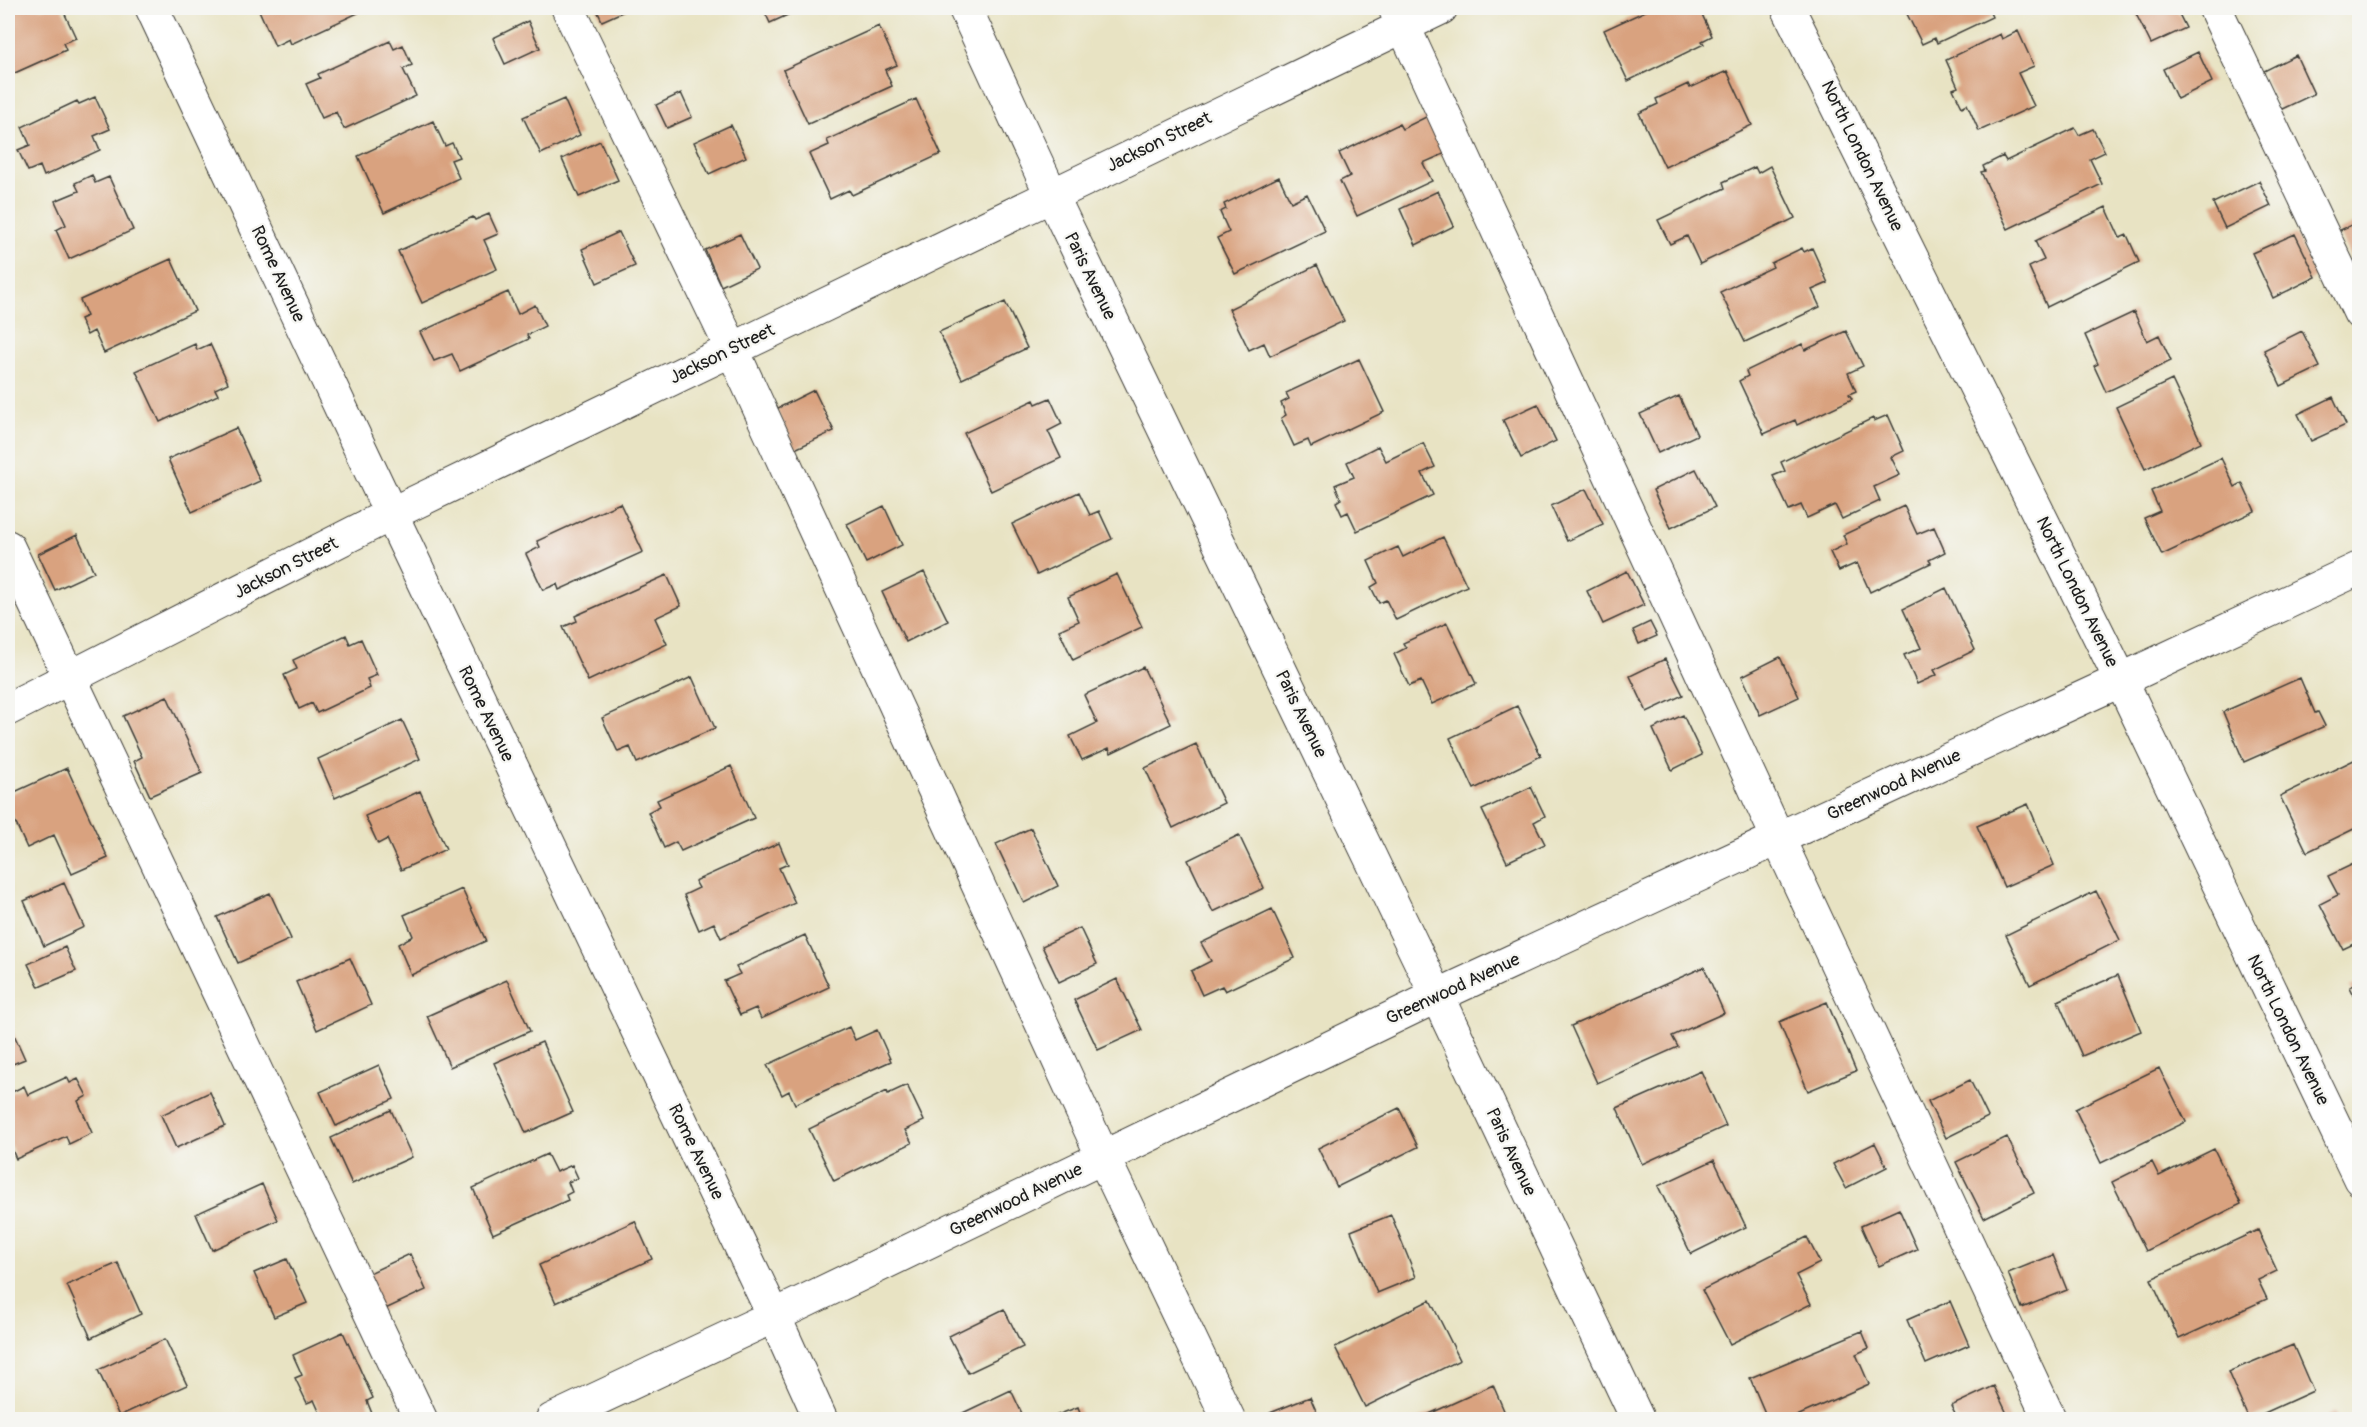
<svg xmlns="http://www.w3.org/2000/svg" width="2367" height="1427" font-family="Pangolin,sans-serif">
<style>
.building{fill:#d9a27f}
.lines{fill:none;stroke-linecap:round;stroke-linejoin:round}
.minor-casing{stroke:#3b3a35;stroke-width:35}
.minor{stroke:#fff;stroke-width:33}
.labels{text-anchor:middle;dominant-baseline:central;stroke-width:4.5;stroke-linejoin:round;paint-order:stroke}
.street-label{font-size:18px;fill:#1c1c1c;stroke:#f6f6f2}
</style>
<rect width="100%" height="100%" fill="#f6f6f2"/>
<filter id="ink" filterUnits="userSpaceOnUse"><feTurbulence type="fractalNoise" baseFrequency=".0167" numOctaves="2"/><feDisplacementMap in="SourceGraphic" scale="12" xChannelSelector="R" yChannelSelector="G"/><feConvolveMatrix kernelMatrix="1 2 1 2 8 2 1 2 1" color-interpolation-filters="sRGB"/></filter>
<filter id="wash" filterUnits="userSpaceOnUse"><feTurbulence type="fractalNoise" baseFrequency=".008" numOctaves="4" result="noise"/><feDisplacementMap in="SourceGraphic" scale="24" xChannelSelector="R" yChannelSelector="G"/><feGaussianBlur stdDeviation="1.35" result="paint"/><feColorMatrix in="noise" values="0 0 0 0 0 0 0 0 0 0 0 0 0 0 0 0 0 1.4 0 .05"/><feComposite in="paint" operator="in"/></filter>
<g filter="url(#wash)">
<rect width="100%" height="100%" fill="#e8e3c3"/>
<g id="blocks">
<path class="building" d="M8,8H62L76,38L63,43L66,50L8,76Z
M258,8H355L358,13L291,44L289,39L275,46Z
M596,8H631L602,21Z
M763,8H803L770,23Z
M1652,8H1699L1712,36L1702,41L1704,44L1628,81L1604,30Z
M1910,8H1988L1992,17L1937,43L1935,38L1922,44L1905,10Z
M2150,8H2176L2186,28L2151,44L2136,14Z
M528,21L540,48L505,64L493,38Z
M879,26L897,65L885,70L892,86L808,124L783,70Z
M2018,31L2034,66L2018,73L2034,106L1979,131L1967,104L1962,107L1953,89L1958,87L1946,60L2000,34L2002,39Z
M390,41L394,49L403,45L412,65L403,69L416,96L344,129L336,112L322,118L306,84L320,78L318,74Z
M2198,52L2212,82L2177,99L2163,69Z
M2296,55L2314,94L2280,110L2262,72Z
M1727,71L1752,125L1665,167L1639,113L1658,104L1656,99L1688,84L1690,88Z
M681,93L692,117L667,128L656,105Z
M95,97L110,129L94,136L100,150L44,176L40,166L28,171L18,150L30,145L22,127L77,101L79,104Z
M564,99L580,135L541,154L523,117Z
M916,99L941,154L852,195L849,190L830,199L809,154L829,145L827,140Z
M1428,116L1446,153L1423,163L1432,181L1357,216L1340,181L1350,176L1339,153L1399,124L1402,129Z
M433,121L445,146L452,143L459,157L451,160L459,178L384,213L358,156Z
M731,125L746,157L709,174L694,142Z
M2075,128L2079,135L2093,129L2105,152L2090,159L2102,184L2008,229L1981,172L1985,171L1983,166L2003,156L2006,161Z
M600,141L618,180L579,197L562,159Z
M1770,166L1795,218L1700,264L1687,236L1670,244L1658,220L1725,188L1723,182L1755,167L1758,173Z
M92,175L95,183L109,177L133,230L69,259L56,230L66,225L55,201L79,191L75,183Z
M1279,177L1291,202L1307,194L1325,231L1235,274L1217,238L1229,232L1220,212L1226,209L1224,204Z
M2259,181L2271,206L2225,228L2213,203Z
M1438,191L1454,226L1416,245L1400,209Z
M2106,207L2120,238L2127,235L2139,262L2047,307L2029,267L2044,260L2035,241Z
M489,214L498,234L484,240L497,269L422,303L398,251L473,217L475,220Z
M2360,221V273L2358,274L2338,231Z
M619,232L635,266L597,283L582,249Z
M740,234L757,269L721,286L705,250Z
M2295,234L2316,277L2273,298L2252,253Z
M1802,248L1804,252L1812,248L1828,283L1812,290L1820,307L1745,342L1720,292L1773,267L1771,263Z
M171,259L195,311L104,353L94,331L87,335L80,319L87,316L80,300Z
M1317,265L1344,321L1270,356L1264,343L1249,350L1229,309Z
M508,292L518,314L535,305L545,326L527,335L529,339L460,371L452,354L434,361L420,332Z
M1005,302L1027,348L962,379L939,332Z
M2134,312L2147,341L2159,335L2171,361L2106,392L2094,366L2098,364L2085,335Z
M1846,331L1863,366L1848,373L1856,391L1849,394L1852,399L1797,425L1795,420L1764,434L1739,381L1748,376L1746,371L1802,344L1805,350Z
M2302,331L2320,367L2281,386L2264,350Z
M195,344L197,350L210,344L228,383L215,389L218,395L160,422L136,371Z
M1359,359L1384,412L1311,447L1308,440L1294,446L1281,418L1286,415L1281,403L1289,399L1286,393Z
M2172,380L2201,442L2145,469L2116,407Z
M814,390L834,431L795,449L776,409Z
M1679,396L1697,435L1658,453L1640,414Z
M2333,397L2346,425L2311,441L2298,414Z
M1050,398L1062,424L1048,431L1061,458L991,491L964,433L1034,400L1036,404Z
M1538,404L1556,441L1521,458L1503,420Z
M1888,415L1904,451L1891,457L1900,475L1874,487L1880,501L1842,519L1835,505L1807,518L1801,505L1789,510L1773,476L1785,471L1781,462L1873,418L1874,421Z
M236,428L260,481L192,512L168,459Z
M1423,443L1435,467L1422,473L1433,495L1357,531L1348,512L1342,515L1336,502L1341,499L1335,485L1354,477L1347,462L1378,446L1386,461Z
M2221,458L2235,487L2242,483L2255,511L2162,555L2144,518L2160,511L2151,491Z
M1696,469L1715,507L1671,528L1653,490Z
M1586,489L1603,524L1567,541L1551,506Z
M1079,492L1090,515L1099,511L1112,539L1037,575L1012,524Z
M620,503L643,552L559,590L557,584L543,590L526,554L540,547L537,541Z
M884,506L902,545L866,563L847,524Z
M1904,506L1917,534L1934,527L1945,552L1929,560L1931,563L1870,592L1857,563L1839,571L1830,552L1847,544L1843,535Z
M77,535L94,572L55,590L38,554Z
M1443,537L1467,586L1396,620L1386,600L1379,603L1371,587L1378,583L1368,561L1398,547L1403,557Z
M1627,571L1644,605L1603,624L1587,591Z
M924,572L948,621L906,642L882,592Z
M1117,574L1142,627L1073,660L1059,630L1079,621L1068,597Z
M667,575L681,606L655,618L667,644L588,681L563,627L577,621L575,616Z
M1946,588L1975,650L1934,670L1937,675L1917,684L1904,655L1921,648L1903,609Z
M1650,622L1657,636L1639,644L1633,630Z
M1447,623L1476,684L1432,704L1421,681L1409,686L1394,654L1406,648L1403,643Z
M346,635L350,644L361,639L377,675L367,679L370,688L317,713L312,703L299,709L284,675L297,669L293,660Z
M1780,657L1799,697L1760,715L1742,676Z
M1665,659L1683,695L1647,712L1630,676Z
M1143,667L1171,724L1111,753L1109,748L1082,760L1070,736L1097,723L1084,695Z
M692,677L715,728L637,763L630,747L618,752L602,718Z
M2300,678L2315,713L2318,712L2325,726L2244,762L2223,712Z
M167,696L202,773L150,796L134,761L142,757L123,716Z
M1517,706L1541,756L1474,789L1450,738Z
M1683,715L1702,755L1672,770L1653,729Z
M402,720L420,759L335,798L318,759Z
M1196,744L1224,803L1173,828L1145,768Z
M2360,757V826L2307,852L2280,796Z
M731,766L754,818L681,851L676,842L664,848L648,812L660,806L657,800Z
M67,768L108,858L72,874L54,835L27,848L8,806V795Z
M1531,787L1545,816L1534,822L1545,844L1507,862L1482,810Z
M420,791L446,849L401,870L387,839L378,844L365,816Z
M2028,804L2054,865L2004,887L1977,826Z
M1031,828L1058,886L1024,903L996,844Z
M1239,835L1264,888L1213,912L1188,860Z
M779,843L788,864L779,868L795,903L721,938L714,923L699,930L684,895L699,888L695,881Z
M2360,861V941L2343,949L2320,904L2338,895L2328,876Z
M64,883L84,927L44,946L24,901Z
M462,889L486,941L411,975L398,944L413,936L404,915Z
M2096,891L2120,940L2030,985L2006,935Z
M270,893L291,939L238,963L217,917Z
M1272,909L1295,958L1225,991L1222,986L1202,995L1191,971L1211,961L1201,943Z
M1080,928L1097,964L1059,982L1042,946Z
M805,935L829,987L761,1019L756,1008L740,1015L724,981L740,974L736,967Z
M65,947L76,971L39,987L28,964Z
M350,958L371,1005L317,1030L296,982Z
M1704,967L1724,1013L1672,1036L1678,1047L1597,1083L1571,1026Z
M2118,975L2141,1031L2082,1056L2058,1001Z
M1117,979L1142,1030L1098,1050L1074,1000Z
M507,980L530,1031L450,1067L427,1016Z
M2360,982V1007L2350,987Z
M1827,1002L1856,1071L1808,1091L1779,1022Z
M8,1021L25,1059L8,1066Z
M849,1027L855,1040L877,1030L891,1061L795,1104L789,1091L782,1095L767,1065Z
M542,1042L573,1112L526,1133L494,1063Z
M379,1065L394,1099L336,1126L320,1092Z
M2159,1068L2186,1122L2101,1163L2075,1109Z
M1701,1071L1726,1126L1642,1164L1617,1108Z
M67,1077L70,1083L78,1079L87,1096L78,1101L92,1133L69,1144L66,1136L16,1159L8,1140V1094L24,1086L28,1095Z
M1970,1080L1988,1117L1946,1138L1928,1101Z
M907,1085L924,1121L905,1130L912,1143L834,1181L809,1129L887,1091L888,1094Z
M210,1092L225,1126L176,1148L161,1115Z
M1399,1108L1418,1147L1337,1187L1318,1148Z
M391,1110L412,1157L352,1184L331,1138Z
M2007,1137L2034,1193L1984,1218L1956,1162Z
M1875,1143L1887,1167L1846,1188L1833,1164Z
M2214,1149L2241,1204L2146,1251L2112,1182L2152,1162L2159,1176Z
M547,1154L556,1172L572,1165L578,1178L568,1182L572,1192L566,1195L568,1200L493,1234L473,1188Z
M1714,1160L1746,1227L1691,1254L1658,1186Z
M262,1184L278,1220L212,1250L196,1214Z
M1899,1209L1917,1249L1879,1266L1861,1226Z
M1391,1215L1416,1277L1377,1293L1351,1231Z
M635,1221L652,1259L556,1303L539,1265Z
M2258,1230L2277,1271L2258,1280L2267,1299L2179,1339L2151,1279Z
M1807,1237L1820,1263L1796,1275L1811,1304L1730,1344L1702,1290Z
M410,1254L426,1290L379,1312L363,1276Z
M2053,1255L2067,1290L2022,1308L2008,1273Z
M287,1259L307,1303L274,1317L254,1273Z
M118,1263L141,1314L91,1338L67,1285Z
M1430,1300L1460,1360L1365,1407L1335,1347Z
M1950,1301L1969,1345L1926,1364L1907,1320Z
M1004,1309L1023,1347L968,1373L949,1336Z
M1862,1331L1869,1348L1856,1354L1869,1384L1788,1420H1768L1750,1378Z
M343,1332L373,1398L367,1401L373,1416L364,1420H323L314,1400L307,1403L295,1378L302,1375L293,1355Z
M165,1339L187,1385L119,1416L98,1370Z
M2293,1345L2313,1391L2249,1420L2228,1372Z
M1493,1385L1508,1420H1416Z
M1994,1386L2010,1420H1958L1951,1406Z
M1011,1390L1025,1420H948Z
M1310,1397L1320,1420H1273L1270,1413Z
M1078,1407L1083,1420H1047V1419Z
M2335,1412L2339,1420H2320Z
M243,1414L245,1420H231Z"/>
</g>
</g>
<g filter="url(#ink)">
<use href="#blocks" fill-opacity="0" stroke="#3b3a35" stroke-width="1.5"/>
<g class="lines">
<defs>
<path id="minor" d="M152,8L391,514L774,1316L821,1420
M568,8L732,349L1103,1157L1229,1420
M965,8L1051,194L1437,996L1638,1420
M1395,8L1778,838L2050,1420
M1788,8L2121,680L2360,1179
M2215,8L2360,313
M8,547L421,1420
M8,709L391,514L1441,8
M552,1420L774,1316L1437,996L2121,680L2360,568"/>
</defs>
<use href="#minor" class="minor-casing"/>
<use href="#minor" class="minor"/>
</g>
</g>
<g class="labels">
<g class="street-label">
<text transform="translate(1159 142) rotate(-26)">Jackson Street</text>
<text transform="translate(1862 156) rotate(64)">North London Avenue</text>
<text transform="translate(278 274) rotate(65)">Rome Avenue</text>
<text transform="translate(1090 276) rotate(64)">Paris Avenue</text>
<text transform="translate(722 354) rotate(-26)">Jackson Street</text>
<text transform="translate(286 568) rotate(-27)">Jackson Street</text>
<text transform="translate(2077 592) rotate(64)">North London Avenue</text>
<text transform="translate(486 714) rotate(64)">Rome Avenue</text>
<text transform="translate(1301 714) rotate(64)">Paris Avenue</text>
<text transform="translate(1894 785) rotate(-25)">Greenwood Avenue</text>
<text transform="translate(1453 989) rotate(-25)">Greenwood Avenue</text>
<text transform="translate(2288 1030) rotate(64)">North London Avenue</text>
<text transform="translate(696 1152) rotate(64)">Rome Avenue</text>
<text transform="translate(1511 1152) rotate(65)">Paris Avenue</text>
<text transform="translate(1016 1200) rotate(-26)">Greenwood Avenue</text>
</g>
</g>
<rect width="2367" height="1427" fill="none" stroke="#f6f6f2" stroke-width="30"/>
</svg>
